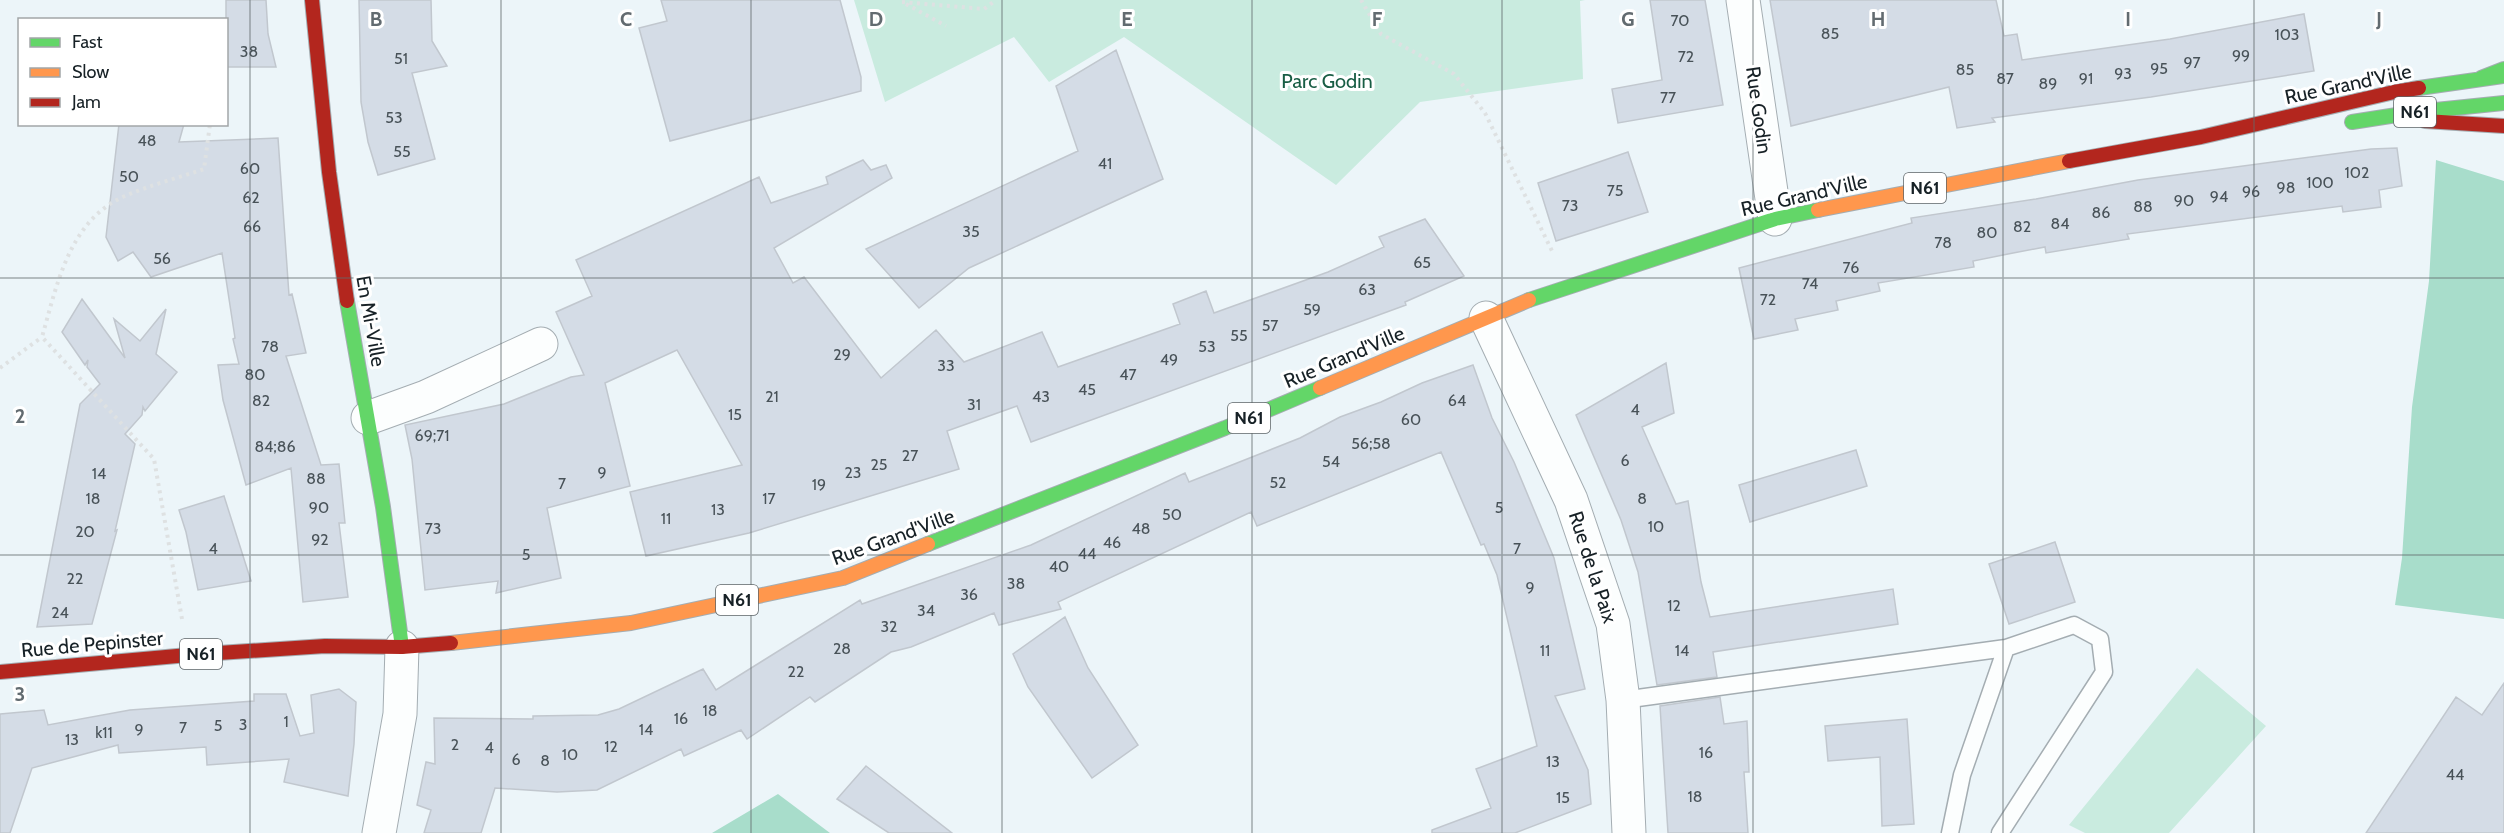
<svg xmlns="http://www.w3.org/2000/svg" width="2504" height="833" font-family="Cabin,sans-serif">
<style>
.green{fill:#c9ebdf}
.forest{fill:#a8ddcb}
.building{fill:#d4dce6;stroke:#c1c7ce;stroke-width:1.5}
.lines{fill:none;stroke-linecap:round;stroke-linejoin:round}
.lane-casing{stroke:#a4adb2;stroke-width:19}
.street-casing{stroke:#a4adb2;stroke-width:35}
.fast-casing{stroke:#a4adb2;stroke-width:16}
.slow-casing{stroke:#a4adb2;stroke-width:16}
.jam-casing{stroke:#a4adb2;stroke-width:16}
.path{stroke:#dee1e2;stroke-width:4;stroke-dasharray:3 4.5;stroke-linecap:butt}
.lane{stroke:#fcfefe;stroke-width:16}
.street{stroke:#fcfefe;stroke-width:33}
.fast{stroke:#63d668;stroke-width:14}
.slow{stroke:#ff974d;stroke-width:14}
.jam{stroke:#b3261e;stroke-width:14}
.grid{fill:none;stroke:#626b70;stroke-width:1.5;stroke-opacity:0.55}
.labels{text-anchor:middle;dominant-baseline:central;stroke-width:6;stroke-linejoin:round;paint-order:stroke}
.number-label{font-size:16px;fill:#485258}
.shield{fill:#fff;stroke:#5d6467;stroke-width:1.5}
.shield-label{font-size:18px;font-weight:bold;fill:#172126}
.park-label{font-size:20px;fill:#185d44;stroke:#fff}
.street-label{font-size:20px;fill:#172126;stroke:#fff}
.grid-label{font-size:20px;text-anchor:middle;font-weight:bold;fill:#626b70;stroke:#fff;stroke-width:6;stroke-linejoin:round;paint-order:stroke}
</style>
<rect width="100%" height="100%" fill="#ecf5f9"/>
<path class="green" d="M854,0H1585L1580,1L1583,79L1420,102L1336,185L1124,37L1049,82L1014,37L885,102Z
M2197,668L2266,726L2169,833H2085L2069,825Z"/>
<path class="forest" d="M2436,160L2504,181V619L2395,605L2402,558L2412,407L2429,281Z
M778,794L830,833H712Z"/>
<path class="building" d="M226,0H266L268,34L276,67H226Z
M359,0H431L432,41L447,66L412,73L435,159L378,175L368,142L361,102Z
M661,0H840L861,77V91L670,141L639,28L667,21Z
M1650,0H1705L1723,105L1618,123L1612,89L1662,80Z
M1770,0H1996L2004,36L2017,34L2022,60L2170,39L2304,14L2314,71L2151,97L1992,118L1995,122L1957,128L1949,87L1791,126Z
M1116,50L1163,179L969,268L919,308L866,249L1078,151L1056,86Z
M119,124H184L179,142L278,138L289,295L292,294L306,353L286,356L321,465L339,464L345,523H339L348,597L303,602L291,468L246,485L223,400L218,365L239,364L233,339L235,338L222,253L151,277L133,252L118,261L106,237Z
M2397,148L2402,186L2379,190L2381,207L2343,212L2342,206L2127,234L2129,239L2046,253L2045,247L2008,254L1973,261L1974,267L1878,283L1880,291L1836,301L1838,310L1795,319L1798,330L1754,339L1739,268L1912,223L1911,218L2036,199L2138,180L2371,149Z
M1628,152L1648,212L1556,241L1538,183Z
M863,160L871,170L886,165L892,178L774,248L793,283L804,277L881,378L936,330L964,362L1042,332L1058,367L1180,324L1173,304L1206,291L1214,313L1328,272L1384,247L1379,237L1425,219L1464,276L1405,302L1406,305L1031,442L1017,406L947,431L959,469L749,533L646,556L630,492L742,465L677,350L605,383L630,486L547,508L561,578L496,593L498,581L425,590L412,459L405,425L504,404L571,377L584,375L556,312L592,296L576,260L759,177L771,203L828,184L826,177Z
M82,299L125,358L114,319L140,341L166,309L156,354L177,372L145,411L143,407L142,415L125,434L135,444L115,531L117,530L92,624L37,627L80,404L100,384L87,367L88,360L85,365L62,332Z
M1666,363L1674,413L1642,427L1676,504L1688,501L1701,582L1710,617L1893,589L1898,624L1713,652L1717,677L1657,685L1638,572L1621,520L1576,415Z
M1473,365L1492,418L1514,462L1554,558L1585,689L1555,696L1588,770L1591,804L1515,833H1432V830L1491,808L1476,769L1537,746L1497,575L1484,544L1481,545L1441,452L1257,526L1251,512L1058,602L1061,609L999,625L994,613L911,647L891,652L815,702L810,697L747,739L741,730L684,756L681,749L597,790L557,792L495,788L481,833H424L431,810L417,805L426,762L435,764L434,718L533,719V716L598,715L619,709L703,669L716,690L860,600L862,604L1031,545L1185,473L1189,482L1300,438L1340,417L1381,402L1422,383Z
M1856,450L1867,486L1750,522L1739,485Z
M224,496L251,581L198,590L186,532L179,510Z
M2055,542L2075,602L2009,624L1989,564Z
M1065,617L1088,668L1138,745L1092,778L1028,687L1013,654Z
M2504,683V833H2366L2456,697L2482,715Z
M339,689L356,702L354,744L348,796L284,782L289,759L207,765L206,747L119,753L118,745L32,768L10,833H0V714L44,710L48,725L130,710L254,701V694H286L300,736L314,733L311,695Z
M1720,697L1724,724L1747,721L1749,772H1744L1748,833H1668L1660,706Z
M1907,719L1914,824L1882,826L1880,757L1828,761L1825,726Z
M866,766L952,833H889L837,799Z"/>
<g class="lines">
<defs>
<path id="lane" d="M1623,700L2006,648L2074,625L2100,639L2104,672L2000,833
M1950,833L1962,775L2006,648"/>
<path id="street" d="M1743,0L1775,219
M1486,318L1571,500L1613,624L1623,700L1629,833
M368,418L426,397L541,344
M379,833L400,714L402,647"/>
<path id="fast" d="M2481,78L2504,69
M2419,88L2504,76
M2352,122L2416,112L2504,103
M1529,300L1775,219L1818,210
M347,301L383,507L402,647
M928,544L1225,428L1320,388"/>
<path id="slow" d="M1818,210L2069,161
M1320,388L1529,300
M451,643L631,623L843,578L928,544"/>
<path id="jam" d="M312,0L329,172L347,301
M2425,121L2504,126
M2069,161L2201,137L2394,92L2419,88
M0,672L188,655L325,646L402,647L451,643"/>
</defs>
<use href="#lane" class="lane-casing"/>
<use href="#street" class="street-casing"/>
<use href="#fast" class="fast-casing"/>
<use href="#slow" class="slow-casing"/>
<use href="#jam" class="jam-casing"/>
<path class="path" d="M1361,0L1381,34L1454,74L1485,113L1552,251
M902,2L984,9L996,0
M906,4L946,26
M0,368L42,337
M182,619L154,459L42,337C57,285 69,220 125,196C150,185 178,178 204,169L210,124"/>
<use href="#lane" class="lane"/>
<use href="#street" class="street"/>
<use href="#fast" class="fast"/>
<use href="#slow" class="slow"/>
<use href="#jam" class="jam"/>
</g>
<path class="grid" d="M250,0V833M501,0V833M751,0V833M1002,0V833M1252,0V833M1502,0V833M1753,0V833M2003,0V833M2254,0V833M0,278H2504M0,555H2504"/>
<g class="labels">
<g class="number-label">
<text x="1680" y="20">70</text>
<text x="1830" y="33">85</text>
<text x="2287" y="34">103</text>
<text x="249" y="51">38</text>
<text x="2241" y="55">99</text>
<text x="1686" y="56">72</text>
<text x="401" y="58">51</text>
<text x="2192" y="62">97</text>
<text x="2159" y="68">95</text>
<text x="1965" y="69">85</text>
<text x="2123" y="73">93</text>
<text x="2005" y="78">87</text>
<text x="2086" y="78">91</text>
<text x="2048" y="83">89</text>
<text x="1668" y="97">77</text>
<text x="394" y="117">53</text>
<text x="147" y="140">48</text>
<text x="402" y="151">55</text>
<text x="1105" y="163">41</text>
<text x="250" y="168">60</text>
<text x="2357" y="172">102</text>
<text x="129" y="176">50</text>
<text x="2320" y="182">100</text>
<text x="2286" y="187">98</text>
<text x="1615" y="190">75</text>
<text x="2251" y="191">96</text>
<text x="2219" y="196">94</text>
<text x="251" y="197">62</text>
<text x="2184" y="200">90</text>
<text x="1570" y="205">73</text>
<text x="2143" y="206">88</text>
<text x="2101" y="212">86</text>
<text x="2060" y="223">84</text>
<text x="252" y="226">66</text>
<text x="2022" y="226">82</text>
<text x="971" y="231">35</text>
<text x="1987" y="232">80</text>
<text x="1943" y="242">78</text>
<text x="162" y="258">56</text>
<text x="1422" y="262">65</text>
<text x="1851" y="267">76</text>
<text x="1810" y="283">74</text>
<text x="1367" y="289">63</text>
<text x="1768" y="299">72</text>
<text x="1312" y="309">59</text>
<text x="1270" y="325">57</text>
<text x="1239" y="335">55</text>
<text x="270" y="346">78</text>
<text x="1207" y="346">53</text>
<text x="842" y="354">29</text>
<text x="1169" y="359">49</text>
<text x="946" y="365">33</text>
<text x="255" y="374">80</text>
<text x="1128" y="374">47</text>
<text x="1087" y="389">45</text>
<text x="772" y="396">21</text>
<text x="1041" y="396">43</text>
<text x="261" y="400">82</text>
<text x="1457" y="400">64</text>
<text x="974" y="404">31</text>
<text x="1635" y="409">4</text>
<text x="735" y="414">15</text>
<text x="1411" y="419">60</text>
<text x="432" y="435">69;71</text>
<text x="1371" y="443">56;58</text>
<text x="275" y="446">84;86</text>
<text x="910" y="455">27</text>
<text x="1625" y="460">6</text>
<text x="1331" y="461">54</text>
<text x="879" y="464">25</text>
<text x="602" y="472">9</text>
<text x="853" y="472">23</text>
<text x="99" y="473">14</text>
<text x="316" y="478">88</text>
<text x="1278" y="482">52</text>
<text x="562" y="483">7</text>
<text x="819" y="484">19</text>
<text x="93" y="498">18</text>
<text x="769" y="498">17</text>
<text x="1642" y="498">8</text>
<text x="319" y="507">90</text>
<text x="1499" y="507">5</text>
<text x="718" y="509">13</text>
<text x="1172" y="514">50</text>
<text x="666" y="518">11</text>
<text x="1656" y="526">10</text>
<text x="433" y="528">73</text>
<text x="1141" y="528">48</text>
<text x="85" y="531">20</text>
<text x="320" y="539">92</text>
<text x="1112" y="542">46</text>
<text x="213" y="548">4</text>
<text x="1517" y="548">7</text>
<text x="1087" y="553">44</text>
<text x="526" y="554">5</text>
<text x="1059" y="566">40</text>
<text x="75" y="578">22</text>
<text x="1016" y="583">38</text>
<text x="1530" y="587">9</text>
<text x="969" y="594">36</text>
<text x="1674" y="605">12</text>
<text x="926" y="610">34</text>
<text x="60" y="612">24</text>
<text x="889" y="626">32</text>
<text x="842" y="648">28</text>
<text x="1545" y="650">11</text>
<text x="1682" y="650">14</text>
<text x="796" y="671">22</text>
<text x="710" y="710">18</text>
<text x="681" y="718">16</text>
<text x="286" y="721">1</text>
<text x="243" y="724">3</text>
<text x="218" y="725">5</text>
<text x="183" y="727">7</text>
<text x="139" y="729">9</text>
<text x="646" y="729">14</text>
<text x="104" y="732">k11</text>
<text x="72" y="739">13</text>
<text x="455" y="744">2</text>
<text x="611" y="746">12</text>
<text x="489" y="747">4</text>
<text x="1706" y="752">16</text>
<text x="570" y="754">10</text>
<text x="516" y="759">6</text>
<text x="545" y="760">8</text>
<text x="1553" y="761">13</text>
<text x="2455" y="774">44</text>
<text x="1695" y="796">18</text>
<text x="1563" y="797">15</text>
</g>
<g class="shield">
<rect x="2394" y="97" width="42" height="30" rx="4.5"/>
<rect x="1904" y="173" width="42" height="30" rx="4.5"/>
<rect x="1228" y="403" width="42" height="30" rx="4.5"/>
<rect x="716" y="585" width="42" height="30" rx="4.5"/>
<rect x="180" y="639" width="42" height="30" rx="4.5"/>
</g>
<g class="shield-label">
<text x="2415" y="112">N61</text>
<text x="1925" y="188">N61</text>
<text x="1249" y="418">N61</text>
<text x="737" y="600">N61</text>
<text x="201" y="654">N61</text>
</g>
<g class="park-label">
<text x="1327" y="81">Parc Godin</text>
</g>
<g class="street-label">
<text transform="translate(2348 84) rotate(-12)">Rue Grand'Ville</text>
<text transform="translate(1759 110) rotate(82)">Rue Godin</text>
<text transform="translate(1804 195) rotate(-13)">Rue Grand'Ville</text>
<text transform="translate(371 321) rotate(80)">En Mi-Ville</text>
<text transform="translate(1344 357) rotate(-23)">Rue Grand'Ville</text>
<text transform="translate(893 537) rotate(-20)">Rue Grand'Ville</text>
<text transform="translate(1593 567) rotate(72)">Rue de la Paix</text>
<text transform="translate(92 644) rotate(-5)">Rue de Pepinster</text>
</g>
</g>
<g class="grid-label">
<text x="376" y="26">B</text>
<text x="626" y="26">C</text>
<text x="876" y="26">D</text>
<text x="1127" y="26">E</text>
<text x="1377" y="26">F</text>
<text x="1628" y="26">G</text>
<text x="1878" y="26">H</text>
<text x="2128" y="26">I</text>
<text x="2379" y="26">J</text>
<text x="20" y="423">2</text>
<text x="20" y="701">3</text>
</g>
<rect x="18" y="18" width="210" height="108" fill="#ffffff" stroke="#a2a6a8" stroke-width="1.5"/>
<rect x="30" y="38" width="30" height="9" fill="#63d668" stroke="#a2a6a8" stroke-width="1.5"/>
<text x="72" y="48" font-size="18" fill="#172126">Fast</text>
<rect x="30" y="68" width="30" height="9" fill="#ff974d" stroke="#a2a6a8" stroke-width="1.5"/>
<text x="72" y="78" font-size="18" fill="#172126">Slow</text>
<rect x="30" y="98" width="30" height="9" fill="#b3261e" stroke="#a2a6a8" stroke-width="1.5"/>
<text x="72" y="108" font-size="18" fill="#172126">Jam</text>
</svg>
